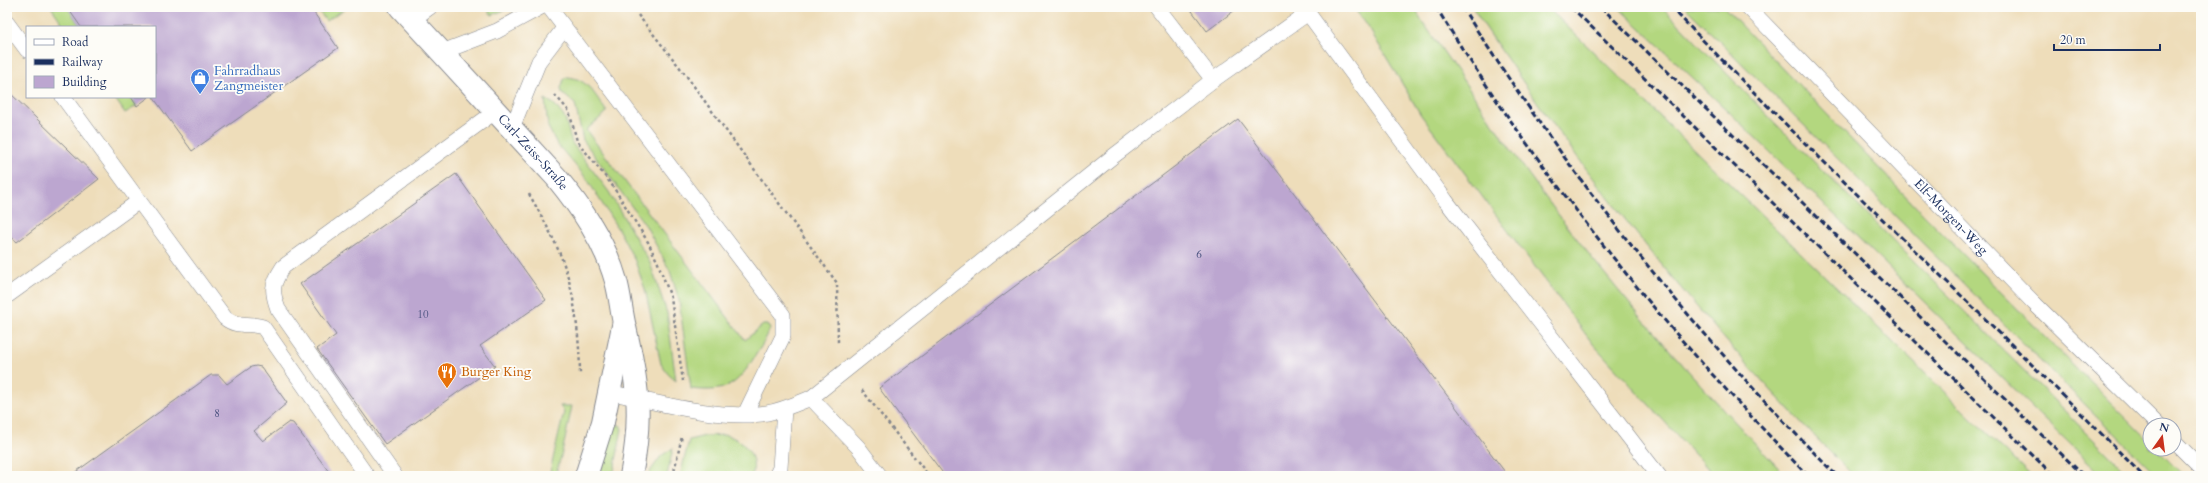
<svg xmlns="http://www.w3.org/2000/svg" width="2208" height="483" font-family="Cardo,serif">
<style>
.grass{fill:#b3d77f;stroke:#67836e}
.building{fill:#bca6d0}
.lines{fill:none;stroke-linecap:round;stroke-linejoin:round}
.service-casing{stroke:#84868c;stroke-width:16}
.minor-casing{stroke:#84868c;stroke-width:24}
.path{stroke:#84868c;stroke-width:2.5;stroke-dasharray:3 3;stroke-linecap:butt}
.service{stroke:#fff;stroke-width:15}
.minor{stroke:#fff;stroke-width:22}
.rail{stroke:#1b2f5e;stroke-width:3;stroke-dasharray:6 3;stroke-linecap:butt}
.labels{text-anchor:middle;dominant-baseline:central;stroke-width:3.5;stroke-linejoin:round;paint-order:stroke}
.number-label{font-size:11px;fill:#434d7a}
.shop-label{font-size:13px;fill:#366cbe;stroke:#fdfcf7;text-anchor:start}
.street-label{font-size:13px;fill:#1b2f5e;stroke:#fdfcf7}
.food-label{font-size:13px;fill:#c56008;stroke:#fdfcf7;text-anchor:start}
</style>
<rect width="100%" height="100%" fill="#fdfcf7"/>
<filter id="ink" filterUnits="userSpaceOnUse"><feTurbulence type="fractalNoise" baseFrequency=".025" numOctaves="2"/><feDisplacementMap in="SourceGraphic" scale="8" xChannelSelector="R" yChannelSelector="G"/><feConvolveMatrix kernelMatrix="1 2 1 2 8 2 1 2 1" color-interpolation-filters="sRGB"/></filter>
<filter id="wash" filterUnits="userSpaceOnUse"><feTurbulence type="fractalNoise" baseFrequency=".012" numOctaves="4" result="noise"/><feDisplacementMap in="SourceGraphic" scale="16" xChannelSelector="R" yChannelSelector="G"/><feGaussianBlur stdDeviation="0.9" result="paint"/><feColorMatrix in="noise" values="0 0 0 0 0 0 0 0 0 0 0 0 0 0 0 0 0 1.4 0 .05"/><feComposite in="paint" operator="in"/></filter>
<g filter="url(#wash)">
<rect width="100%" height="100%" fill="#eeddba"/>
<path class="grass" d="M51,7H67L81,27H65Z
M316,7H348L326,21Z
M485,7H512L492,15Z
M1353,7H1414L1422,21C1470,89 1516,160 1567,226C1634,314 1709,395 1786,476H1715L1699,459L1593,344L1421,115L1367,25Z
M1472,7H1547L2031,476H1854C1710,334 1583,175 1472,7Z
M1618,7H1662L1777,125L2130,476H2103L1729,112Z
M1685,7H1724L1921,212L2150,442V449H2157L2184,476H2157Z
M567,77C588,78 596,97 607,112L586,130L745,340L763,325H768L770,328C767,338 761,347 755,356C737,386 726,393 691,389L679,300L670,271L646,226L583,140L575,104L562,93L561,88L564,79Z
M114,97H131L137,106L125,113Z
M545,99L554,104L565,118L572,143L609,192L650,263L667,313L676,381L668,374L661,364L645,289L635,261L621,234L587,179L557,144L548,127Z
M560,406H572C567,429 563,453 555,476H549L564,412Z
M613,425H620L622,429L613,476H599Z
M726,435C744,440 758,456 752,476H680L689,440L705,436Z
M673,448L667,476H647L661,456Z"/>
<g id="blocks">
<path class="building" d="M67,7H310L338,48L192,151L153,97H155V27H81Z
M1189,7H1239L1207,31Z
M7,90L99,179L17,242L7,233Z
M131,97H149L137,106Z
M1238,119L1508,476H945L879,388Z
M456,174L546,300L480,346L495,366L385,444L317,349L336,335L300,284Z
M256,366L261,367L287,403L254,431L263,441L289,422L293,423L332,476H70L211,375H219L227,384L251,367Z"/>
</g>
</g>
<g filter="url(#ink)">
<use href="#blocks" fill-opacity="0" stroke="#84868c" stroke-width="1"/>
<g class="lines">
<defs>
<g id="service">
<path d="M549,7L783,315V336L745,414"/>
<path d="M1157,7L1213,80"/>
<path d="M1306,7L1308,13L1446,201L1659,476"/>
<path id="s1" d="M1748,7L2034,303L2158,425"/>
<path d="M412,20L430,7"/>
<path d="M7,23L27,50"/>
<path d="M442,52L497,31L541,7"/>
<path d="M63,97L139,201"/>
<path d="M512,128L539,61L564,28"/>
<path d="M7,296L139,201L225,318C237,328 249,322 263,327L367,476"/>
<path d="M609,392C654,402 722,421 767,413C783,410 796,404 811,398L1111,158L1213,80L1308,13"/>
<path d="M811,398L858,447L880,476"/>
<path d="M2174,441L2201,468"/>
<path d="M395,476L278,309C271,290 272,284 283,267L496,111"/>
<path d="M776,476L780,468L784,409"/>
</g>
<g id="minor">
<path id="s2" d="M400,7L556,177C582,209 605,242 616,281C620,295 621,309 624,323C638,383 643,415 631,476"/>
<path d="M586,476L603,422L623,326"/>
</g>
</defs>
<use href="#service" class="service-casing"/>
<use href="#minor" class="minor-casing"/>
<path class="path" d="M366,7L370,11
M638,15L685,74L837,283L838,343
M555,95L569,111L577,141L612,185L648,242L658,263L671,298L683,381
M529,194C545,222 561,250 569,281C576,306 580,349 580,376
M862,390L929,476
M673,476L682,436"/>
<use href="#service" class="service"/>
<use href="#minor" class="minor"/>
<path class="rail" d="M1436,7C1500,111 1573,210 1651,304C1700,363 1754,420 1808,476
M1462,7C1570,177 1695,334 1837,476
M1571,7L2054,476
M1601,7L2084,476
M1671,7C1824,168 1988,317 2143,476"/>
</g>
</g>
<defs>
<symbol id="shop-pin" viewBox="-11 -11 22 30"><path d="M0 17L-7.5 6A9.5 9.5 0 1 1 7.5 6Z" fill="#3f7fe0" stroke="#fdfcf7"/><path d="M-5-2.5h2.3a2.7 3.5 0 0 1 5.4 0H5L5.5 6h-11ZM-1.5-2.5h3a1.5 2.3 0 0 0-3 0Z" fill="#fff"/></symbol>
<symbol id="restaurant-pin" viewBox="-11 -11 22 30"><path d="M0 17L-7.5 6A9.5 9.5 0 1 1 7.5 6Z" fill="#e8710a" stroke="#fdfcf7"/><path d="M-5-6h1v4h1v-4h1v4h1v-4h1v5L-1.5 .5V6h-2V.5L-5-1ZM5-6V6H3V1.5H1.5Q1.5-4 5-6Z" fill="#fff"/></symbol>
</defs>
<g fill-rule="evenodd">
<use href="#shop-pin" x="189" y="67" width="22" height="30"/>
<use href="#restaurant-pin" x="436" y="361" width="22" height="30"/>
</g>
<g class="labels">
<g class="number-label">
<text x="1199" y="254">6</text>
<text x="423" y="314">10</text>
<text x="217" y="413">8</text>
</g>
<g class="shop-label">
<text x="214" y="71">Fahrradhaus<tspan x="214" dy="15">Zangmeister</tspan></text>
</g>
<g class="street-label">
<text stroke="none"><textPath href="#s2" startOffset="197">Carl-Zeiss-Straße</textPath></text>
<text stroke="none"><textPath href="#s1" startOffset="292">Elf-Morgen-Weg</textPath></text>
</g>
<g class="food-label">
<text x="461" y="372">Burger King</text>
</g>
</g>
<rect width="2208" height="483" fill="none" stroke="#fdfcf7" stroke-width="24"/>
<rect x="26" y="26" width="130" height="72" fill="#fdfcf7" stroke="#a3aaba"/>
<rect x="34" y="39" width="20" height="6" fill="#ffffff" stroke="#a3aaba"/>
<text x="62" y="46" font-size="12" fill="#1b2f5e">Road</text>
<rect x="34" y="59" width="20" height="6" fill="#1b2f5e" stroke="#a3aaba"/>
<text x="62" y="66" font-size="12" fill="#1b2f5e">Railway</text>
<rect x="34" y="76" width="20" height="12" fill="#bca6d0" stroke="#a3aaba"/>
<text x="62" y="86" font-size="12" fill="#1b2f5e">Building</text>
<g transform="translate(2162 437) rotate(14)"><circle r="19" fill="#fdfcf7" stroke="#a3aaba"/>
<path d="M0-3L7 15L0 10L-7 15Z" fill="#c8321e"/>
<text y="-6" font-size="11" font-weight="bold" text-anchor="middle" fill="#1b2f5e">N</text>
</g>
<path d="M2054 44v6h106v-6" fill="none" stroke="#1b2f5e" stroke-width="2"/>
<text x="2060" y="44" font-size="12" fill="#1b2f5e" stroke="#fdfcf7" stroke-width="3" paint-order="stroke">20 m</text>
</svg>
